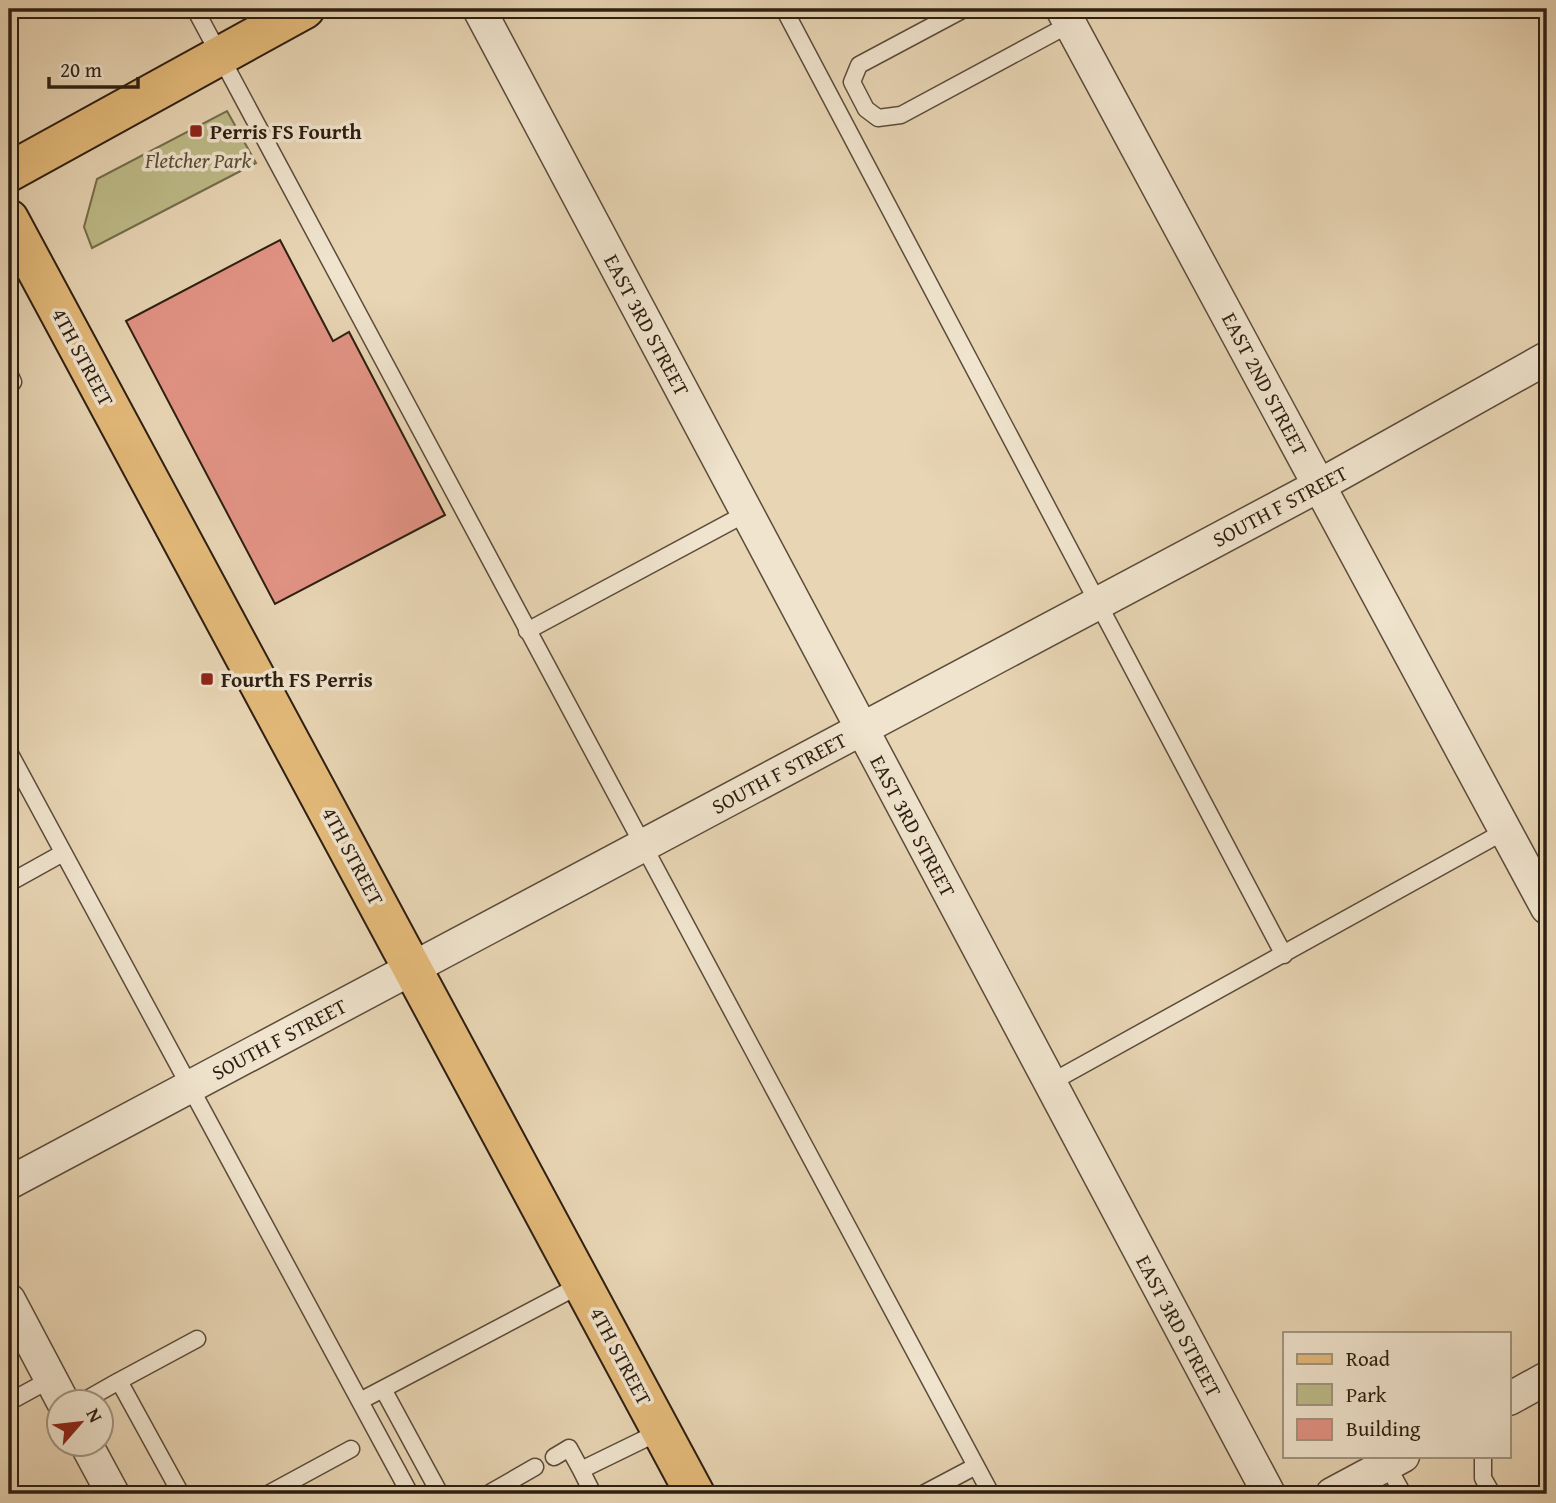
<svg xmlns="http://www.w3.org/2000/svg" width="1556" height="1503" font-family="'Gentium Book Plus',serif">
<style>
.green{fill:#bdbb88;stroke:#756d4c;stroke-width:2}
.building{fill:#e29384;stroke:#2d1f11;stroke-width:2}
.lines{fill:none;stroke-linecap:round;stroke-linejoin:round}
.lane-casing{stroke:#5c4c3a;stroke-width:19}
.street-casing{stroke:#5c4c3a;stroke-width:35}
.primary-casing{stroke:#2d1f11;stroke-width:42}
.lane{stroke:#f0e4ce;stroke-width:16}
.street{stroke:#f0e4ce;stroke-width:32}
.primary{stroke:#e4ba7a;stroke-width:38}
.poi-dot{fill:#8f2418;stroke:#f0e4ce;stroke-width:2.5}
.labels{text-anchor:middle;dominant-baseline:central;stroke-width:7;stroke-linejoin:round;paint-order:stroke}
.poi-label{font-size:21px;font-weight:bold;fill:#2d1f11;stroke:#f0e4ce;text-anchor:start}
.park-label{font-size:21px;font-style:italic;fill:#584e35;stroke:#f0e4ce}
.street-label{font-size:21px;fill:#2d1f11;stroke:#f0e4ce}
</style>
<rect width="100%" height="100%" fill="#e8d5b4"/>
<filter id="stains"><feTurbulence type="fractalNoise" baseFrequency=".00286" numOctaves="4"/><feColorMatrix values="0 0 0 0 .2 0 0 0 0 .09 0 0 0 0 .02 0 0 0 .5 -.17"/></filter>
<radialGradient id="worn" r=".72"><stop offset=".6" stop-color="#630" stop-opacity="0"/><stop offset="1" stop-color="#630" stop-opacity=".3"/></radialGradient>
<path class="green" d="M227,111L256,163L92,248L84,227L97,179Z"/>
<path class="building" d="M280,240L333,341L349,332L445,515L275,604L126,321Z"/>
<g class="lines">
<defs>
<path id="lane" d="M195,9L991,1494
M784,9L1284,955
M964,9L859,65L852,82L866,109L878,118L901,115L1070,24
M9,373L13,382
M527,631L747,513
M9,752L410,1494
M9,883L63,853
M1050,1083L1505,831
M119,1381L197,1339
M383,1389L440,1494
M360,1401L582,1284
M9,1402L51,1379
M82,1402L119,1381L181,1494
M1483,1456V1478L1492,1494
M554,1457L569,1448L581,1470
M1387,1465L1403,1494
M268,1494L351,1449
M488,1494L535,1467
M593,1494L581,1470L661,1431
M923,1494L976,1466"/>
<path id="street" d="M479,9L1269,1494
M1062,9L1547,908
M9,1183L1320,485L1547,358
M9,1300L63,1402
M1509,1399L1547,1378
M86,1444L113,1494
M1332,1494L1403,1456"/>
<path id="primary" d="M9,172L305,9
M9,219L695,1494"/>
</defs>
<use href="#lane" class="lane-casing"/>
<use href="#street" class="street-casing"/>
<use href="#primary" class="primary-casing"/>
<use href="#lane" class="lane"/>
<use href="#street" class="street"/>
<use href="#primary" class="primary"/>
</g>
<g class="poi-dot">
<rect x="189" y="124" width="14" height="14" rx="3.5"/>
<rect x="200" y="672" width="14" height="14" rx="3.5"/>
</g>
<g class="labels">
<g class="poi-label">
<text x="210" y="131">Perris FS Fourth</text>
<text x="221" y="679">Fourth FS Perris</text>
</g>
<g class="park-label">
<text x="198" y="160">Fletcher Park</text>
</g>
<g class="street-label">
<text transform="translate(647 325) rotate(62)">EAST 3RD STREET</text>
<text transform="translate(83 357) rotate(62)">4TH STREET</text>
<text transform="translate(1265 384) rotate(62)">EAST 2ND STREET</text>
<text transform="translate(1280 506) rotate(-28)">SOUTH F STREET</text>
<text transform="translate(779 773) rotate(-28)">SOUTH F STREET</text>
<text transform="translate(913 826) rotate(62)">EAST 3RD STREET</text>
<text transform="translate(353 856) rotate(62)">4TH STREET</text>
<text transform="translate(279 1039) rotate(-28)">SOUTH F STREET</text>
<text transform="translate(1179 1326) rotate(62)">EAST 3RD STREET</text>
<text transform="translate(621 1356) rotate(62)">4TH STREET</text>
</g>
</g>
<rect width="1556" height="1503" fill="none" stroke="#e8d5b4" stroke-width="35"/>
<rect x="10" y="10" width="1535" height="1482" fill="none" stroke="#2d1f11" stroke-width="3.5"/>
<rect x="18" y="18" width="1521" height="1468" fill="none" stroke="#2d1f11" stroke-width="2"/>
<rect x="1283" y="1332" width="228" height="126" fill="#f0e4ce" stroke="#a29582" stroke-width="2"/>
<rect x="1297" y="1354" width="35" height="10" fill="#e4ba7a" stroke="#a29582" stroke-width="2"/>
<text x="1346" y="1366" font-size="21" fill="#2d1f11">Road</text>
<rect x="1297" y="1384" width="35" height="21" fill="#bdbb88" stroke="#a29582" stroke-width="2"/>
<text x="1346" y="1402" font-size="21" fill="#2d1f11">Park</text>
<rect x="1297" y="1419" width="35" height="21" fill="#e29384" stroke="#a29582" stroke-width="2"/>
<text x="1346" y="1436" font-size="21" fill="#2d1f11">Building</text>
<g transform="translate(80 1423) rotate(62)"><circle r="33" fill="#f0e4ce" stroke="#a29582" stroke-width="2"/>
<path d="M0-5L12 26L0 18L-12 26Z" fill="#8f2418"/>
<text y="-10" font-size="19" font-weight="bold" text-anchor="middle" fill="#2d1f11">N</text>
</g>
<path d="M49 77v10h89v-10" fill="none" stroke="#2d1f11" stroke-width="3.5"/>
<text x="60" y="77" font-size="21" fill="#2d1f11" stroke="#f0e4ce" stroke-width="5" paint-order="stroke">20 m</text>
<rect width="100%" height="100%" filter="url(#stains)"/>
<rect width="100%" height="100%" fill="url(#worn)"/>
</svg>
